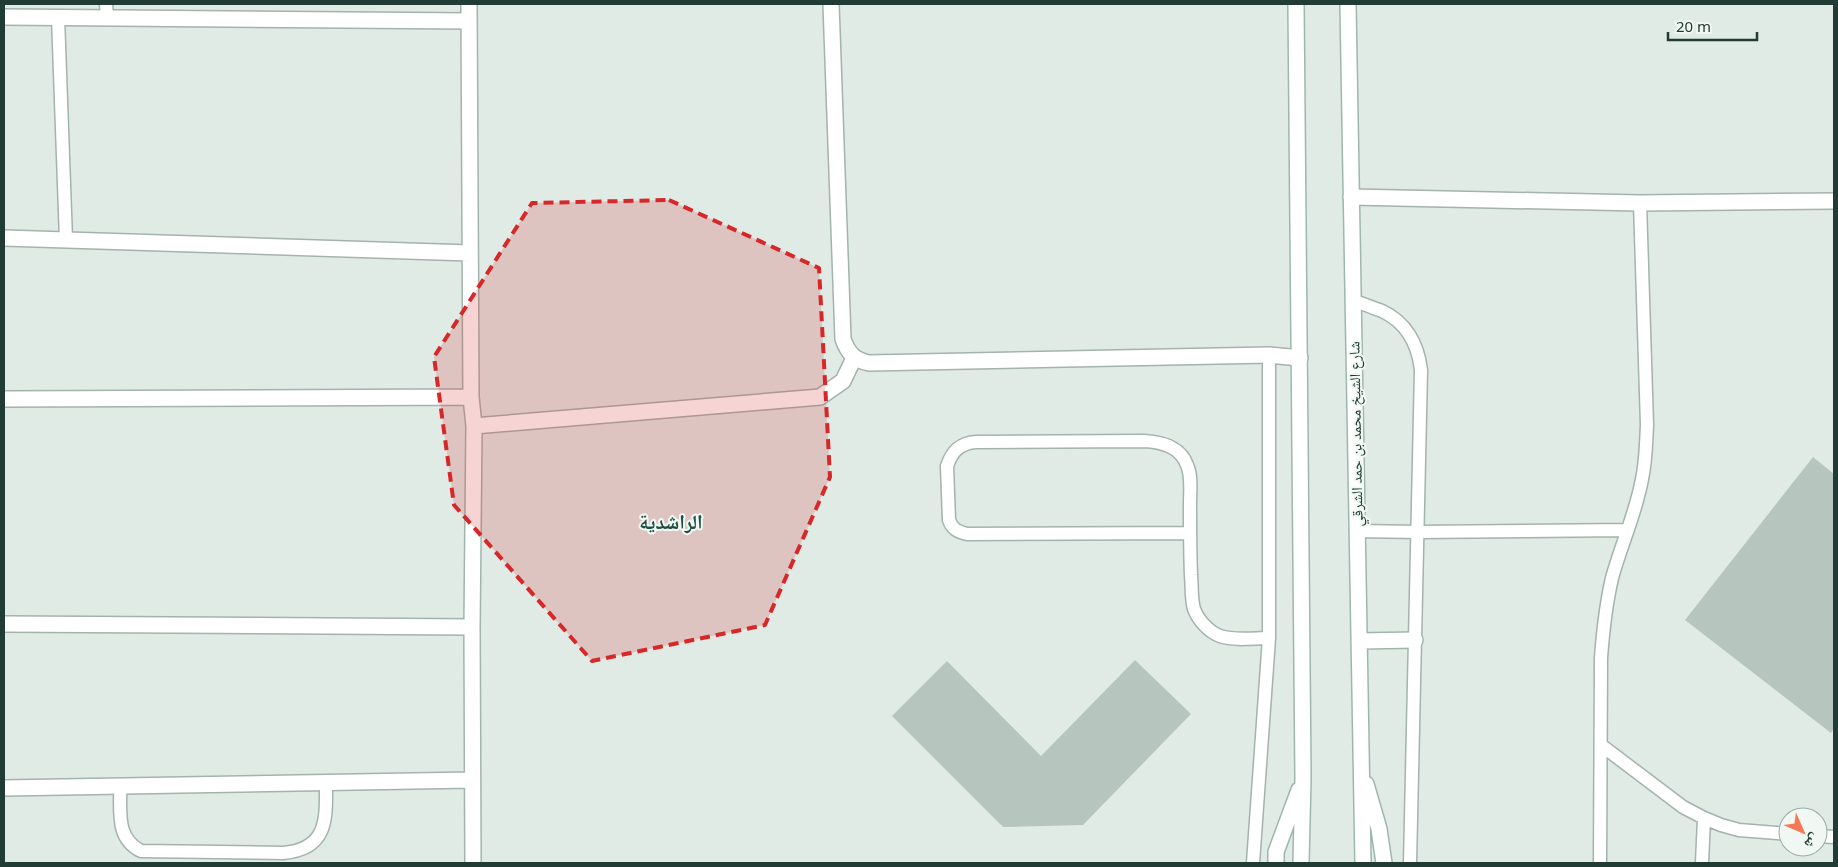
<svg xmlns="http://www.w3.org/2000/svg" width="1838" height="867" font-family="'Noto Sans','Noto Naskh Arabic',sans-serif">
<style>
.building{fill:#b6c6bf}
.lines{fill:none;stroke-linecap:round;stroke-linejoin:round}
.service-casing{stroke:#a3b3ad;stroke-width:15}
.minor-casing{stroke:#a3b3ad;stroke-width:18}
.secondary-casing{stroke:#9eb7ae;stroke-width:18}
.service{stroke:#fff;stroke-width:12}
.minor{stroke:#fff;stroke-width:15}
.secondary{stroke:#fff;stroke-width:15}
.marked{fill:#d62828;fill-opacity:0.2;stroke:#d62828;stroke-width:4;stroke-dasharray:10 6;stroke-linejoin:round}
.labels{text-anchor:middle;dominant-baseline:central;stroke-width:4;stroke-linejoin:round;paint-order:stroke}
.street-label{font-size:15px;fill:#203c34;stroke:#f1f8f4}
.district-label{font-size:20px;font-weight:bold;fill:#1c4f41;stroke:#f1f8f4}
</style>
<rect width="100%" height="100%" fill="#e0ebe6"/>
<path class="building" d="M1813,457L1834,474V728L1831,733L1685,620Z
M1135,660L1191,714L1083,825L1003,827L892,716L947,661L1041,756Z"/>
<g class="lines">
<defs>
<path id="service" d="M106,4L107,17
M58,17L66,240
M1353,300C1362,304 1372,307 1382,311C1406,322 1418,344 1421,370L1410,863
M1356,531L1418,532L1627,530
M1190,533L967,534C958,532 952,529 949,520L947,466C952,451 960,443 976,442L1144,441C1161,442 1180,446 1187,465C1192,476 1190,491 1190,503C1190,527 1190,551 1191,575C1192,586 1191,599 1194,609C1198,620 1209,632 1220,636C1235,641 1254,638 1269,638
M1601,745L1683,807L1704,818L1721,825L1739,830L1788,834
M120,786C121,811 115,838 141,851L283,853C329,849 326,818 326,782
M1818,836L1834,837
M1253,863L1269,638V355
M1600,863L1601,658C1603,631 1606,604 1612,578C1621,545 1636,513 1642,479C1646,461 1646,443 1647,425L1640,203
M1702,863L1704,818"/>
<path id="minor" d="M469,4L471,397L474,426L472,627L473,863
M831,4L843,339C848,353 854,360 869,363L1269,355L1300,358
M4,17L469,21
M1351,197L1640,203L1834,201
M4,238L470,253
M4,399L471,397
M474,426L820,397L843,381L854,358
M4,624L472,627
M4,788L472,780"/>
<path id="secondary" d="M1296,4L1303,777L1301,863
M1348,4L1363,863
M1359,641L1415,640
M1366,784L1379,829L1384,863
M1276,863V852L1299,790"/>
</defs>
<use href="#service" class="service-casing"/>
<use href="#minor" class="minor-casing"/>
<use href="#secondary" class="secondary-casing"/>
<use href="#service" class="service"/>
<use href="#minor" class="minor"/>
<use href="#secondary" class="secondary"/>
</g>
<path class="marked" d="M669,200L819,268L830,477L765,625L592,661L454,505L434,357L532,203Z"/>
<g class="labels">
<g class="street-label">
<text transform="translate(1355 434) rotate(-91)">شارع الشيخ محمد بن حمد الشرقي</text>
</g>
<g class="district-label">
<text x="671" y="521">الراشدية</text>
</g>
</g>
<rect width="1838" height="867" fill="none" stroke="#203c34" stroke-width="10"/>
<g transform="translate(1803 832) rotate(135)"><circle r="24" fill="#f1f8f4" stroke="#9dada7"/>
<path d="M0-4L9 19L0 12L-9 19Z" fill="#f57955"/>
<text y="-8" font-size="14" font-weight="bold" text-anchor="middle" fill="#203c34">ش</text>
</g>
<path d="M1668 32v8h89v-8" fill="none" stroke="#203c34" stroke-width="2.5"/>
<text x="1676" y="32" font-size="15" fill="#203c34" stroke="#f1f8f4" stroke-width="4" paint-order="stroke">20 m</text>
</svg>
